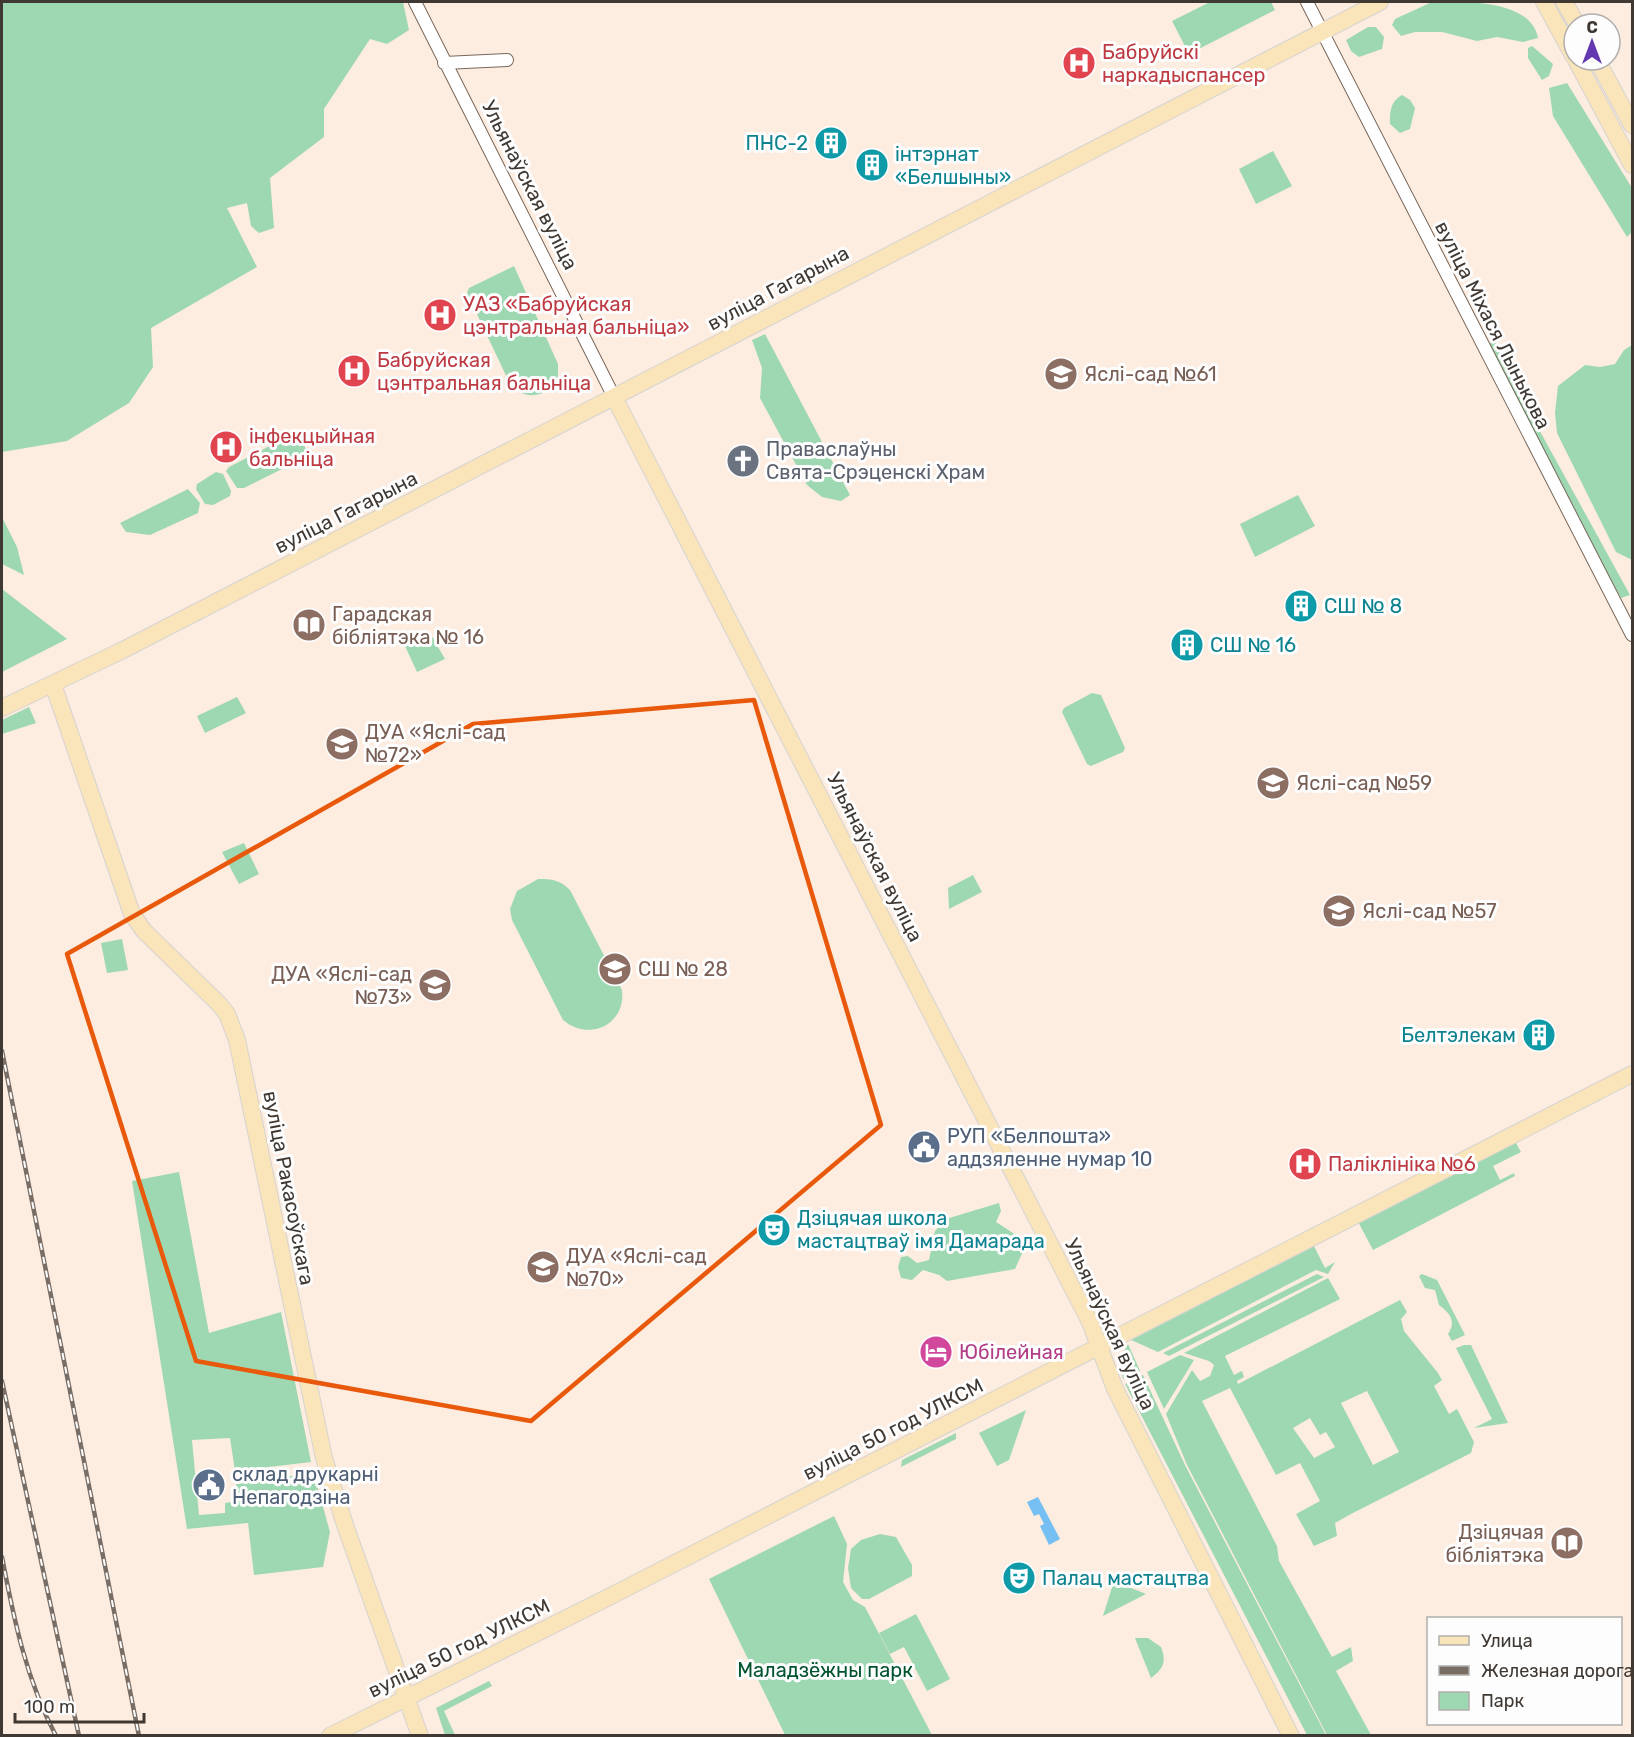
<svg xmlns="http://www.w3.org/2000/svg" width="1634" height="1737" font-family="Rubik,sans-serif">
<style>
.green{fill:#9ed8b2;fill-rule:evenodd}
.water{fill:#76bff2}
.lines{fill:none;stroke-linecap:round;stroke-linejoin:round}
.minor-casing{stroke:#786759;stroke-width:14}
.major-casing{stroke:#d5d3d2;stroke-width:18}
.minor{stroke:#fff;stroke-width:12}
.major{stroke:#fae4ba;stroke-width:16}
.rail-casing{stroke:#796e66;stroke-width:4.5}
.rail{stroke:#fdfdfd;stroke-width:2;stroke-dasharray:7;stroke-linecap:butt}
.marked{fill:none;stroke:#e8590c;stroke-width:4.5;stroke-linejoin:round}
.labels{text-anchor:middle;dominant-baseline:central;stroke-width:6;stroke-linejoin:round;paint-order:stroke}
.health-label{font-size:20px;fill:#be3a42;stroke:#fdfdfd;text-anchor:start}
.culture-label{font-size:20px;fill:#0d838f;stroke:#fdfdfd;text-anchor:start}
.street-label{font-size:20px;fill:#403832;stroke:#fdfdfd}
.education-label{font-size:20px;fill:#785e54;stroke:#fdfdfd;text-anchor:start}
.worship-label{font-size:20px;fill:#5b616d;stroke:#fdfdfd;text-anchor:start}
.service-label{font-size:20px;fill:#4e5e75;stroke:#fdfdfd;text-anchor:start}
.hotel-label{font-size:20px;fill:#b23c85;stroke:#fdfdfd;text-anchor:start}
.park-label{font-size:20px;fill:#00532d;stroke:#fdfdfd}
</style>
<rect width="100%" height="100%" fill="#fdece0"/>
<path class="green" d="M2,2H403L409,30L387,44L370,39L324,109V137L270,178L274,228L259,233L251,226L247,203L227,208L257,267L151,328L153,367L129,403L67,441L2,452Z
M1210,2H1271L1275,10L1189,54L1172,21Z
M1432,2C1468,1 1531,0 1538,38L1523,42L1497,37L1477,41L1442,32H1415L1401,36L1392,25L1395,19Z
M1368,27H1376L1384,37L1382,49L1359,57L1351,51L1346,40Z
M1532,46L1553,64L1549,76L1542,80L1528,58V48Z
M1567,83L1632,188V232L1627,237L1553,116L1549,88Z
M1402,95L1410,100L1415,108L1410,129L1400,133L1390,124C1390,112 1390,102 1402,95Z
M1273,151L1292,186L1256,204L1239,169Z
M514,266L558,364V386C539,396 526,401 510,384L467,293L469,288Z
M765,334L850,495L841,501L822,497L807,485L760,398L762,368L752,340Z
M1489,343H1496L1506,356L1536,424L1630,595L1621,598L1536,441Z
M1632,345V560L1616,552L1557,433L1555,413L1558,386L1585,365L1600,367L1615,364L1624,350Z
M291,435L299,436L307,451L304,458L244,488H237L226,471L229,467Z
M216,472L223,474L231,491L230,496L213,505L205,504L196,489L197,484Z
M188,489L200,503L198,513L150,535L126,532L120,523Z
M1298,495L1315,526L1255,557L1240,524Z
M2,517L17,547L24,575L2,564Z
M2,589L67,639L2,672Z
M429,631L445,659L417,672L404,644Z
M1092,693L1101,695L1125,748L1123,752L1091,766L1087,764L1062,712L1064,708Z
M237,697L246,713L205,733L197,716Z
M29,707L36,723L2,734V720Z
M244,843L259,874L239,884L222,852Z
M973,875L982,892L949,909L948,888Z
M538,879C552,879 560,880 570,890L622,990C626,1025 589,1042 563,1020L512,920L510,909L517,891Z
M122,939L128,970L107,973L101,943Z
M1512,1136L1521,1152L1493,1166L1500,1180L1514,1173L1515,1176L1373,1250L1355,1216L1460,1163L1470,1166L1490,1156L1492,1146Z
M179,1172L209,1333L281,1312L311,1462L235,1471L230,1438L192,1440L199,1515L225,1513V1503L237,1501L236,1481L314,1474L330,1532L323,1567L254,1575L248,1523L187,1529L132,1181Z
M999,1203L1001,1211L996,1222L1013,1233L1024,1249L1015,1269L947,1281L939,1275L923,1270L912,1280L901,1278L898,1267L901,1257L908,1256L917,1263L929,1260L935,1231L946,1219Z
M1314,1246L1325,1268L1335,1262L1328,1274L1316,1270L1158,1352L1131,1340Z
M1317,1274L1324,1277L1169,1356L1163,1353Z
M1422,1274L1437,1280L1465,1335L1452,1341L1448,1334C1457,1320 1449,1313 1439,1305L1435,1290L1425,1288L1419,1276Z
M1328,1278L1340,1299L1225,1356L1234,1375L1242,1371L1244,1377L1237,1381L1238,1384L1400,1300L1407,1312L1401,1319L1404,1331L1438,1373L1442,1380L1434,1386L1449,1414L1457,1409L1474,1442L1471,1453L1351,1514L1335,1523L1337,1536L1314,1546L1296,1514L1320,1501L1300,1463L1276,1475L1230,1388L1202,1401L1277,1546L1279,1561L1332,1657L1351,1647L1353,1661L1336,1671L1371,1735H1327L1187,1465L1166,1414L1192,1370L1200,1381L1210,1376L1214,1365L1209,1361L1184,1353ZM1367,1391L1399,1452L1373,1465L1341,1403ZM1310,1418L1320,1435L1326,1432L1335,1447L1314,1458L1293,1428Z
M1128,1344L1140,1371L1123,1379L1119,1361Z
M1464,1345H1471L1508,1423L1474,1428L1492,1419L1456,1348Z
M1180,1355L1194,1360L1164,1409L1147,1372Z
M1143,1375L1186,1467L1326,1735H1307L1125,1384Z
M1026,1410L1009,1460L997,1466L979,1433Z
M956,1433V1439L901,1467L902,1460Z
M834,1516L847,1544L843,1582L853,1600L865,1607L932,1735H785L709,1579Z
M880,1534L896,1537L912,1565V1576L869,1599H862L851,1588L848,1568L851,1549L861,1540Z
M1114,1581L1146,1594L1103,1616Z
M916,1614L950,1679L927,1691L904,1647L890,1654L879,1633Z
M1135,1638H1148L1161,1647C1167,1662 1163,1669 1151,1678Z
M489,1681L492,1686L444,1711L455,1735H445L436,1708Z"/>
<path class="water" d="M1038,1497L1060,1539L1049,1545L1040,1526L1044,1524L1039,1514L1034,1516L1027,1502Z"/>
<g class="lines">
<defs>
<path id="minor" d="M415,2L614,397
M1307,2L1632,635
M444,63L507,60"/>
<path id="major" d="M1544,2L1574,57
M1564,2L1577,24
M1576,60L1632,165
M1597,60L1632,125
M614,397L1090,1322L1115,1389L1291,1736
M53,684L132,914L144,931L219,1004L227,1014L237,1040L324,1458L345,1525L420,1736
M2,708L123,650L1380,2
M330,1736L597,1603L1632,1074"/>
</defs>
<use href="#minor" class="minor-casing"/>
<use href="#major" class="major-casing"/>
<use href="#minor" class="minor"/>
<use href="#major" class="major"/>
<defs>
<path id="rail" d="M2,1051L139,1736
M2,1381L79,1736
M2,1557C14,1620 26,1679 56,1736"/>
</defs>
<use href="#rail" class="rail-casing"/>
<use href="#rail" class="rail"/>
</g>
<path class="marked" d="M754,700L881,1125L531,1421L196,1361L67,954L473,724Z"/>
<defs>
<symbol id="hospital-disc" viewBox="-11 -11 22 22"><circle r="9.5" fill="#e0444e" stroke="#fdfdfd"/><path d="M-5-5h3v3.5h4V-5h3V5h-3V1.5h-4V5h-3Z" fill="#fff"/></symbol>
<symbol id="building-disc" viewBox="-11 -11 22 22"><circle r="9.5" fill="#0f9aa8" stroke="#fdfdfd"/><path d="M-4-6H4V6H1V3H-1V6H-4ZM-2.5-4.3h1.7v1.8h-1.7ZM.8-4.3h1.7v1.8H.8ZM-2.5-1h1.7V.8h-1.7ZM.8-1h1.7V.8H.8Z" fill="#fff"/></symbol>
<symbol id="school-disc" viewBox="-11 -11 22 22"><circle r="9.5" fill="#8d6e63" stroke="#fdfdfd"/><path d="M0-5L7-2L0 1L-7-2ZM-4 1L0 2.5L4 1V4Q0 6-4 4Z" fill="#fff"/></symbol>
<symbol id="church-disc" viewBox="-11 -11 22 22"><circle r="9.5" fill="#6b7280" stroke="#fdfdfd"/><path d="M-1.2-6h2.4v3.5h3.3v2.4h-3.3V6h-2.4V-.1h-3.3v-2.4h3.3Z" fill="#fff"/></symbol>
<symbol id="library-disc" viewBox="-11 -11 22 22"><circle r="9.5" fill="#8d6e63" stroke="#fdfdfd"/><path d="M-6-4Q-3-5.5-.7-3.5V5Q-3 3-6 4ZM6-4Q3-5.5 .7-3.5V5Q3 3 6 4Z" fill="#fff"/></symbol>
<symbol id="civic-disc" viewBox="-11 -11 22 22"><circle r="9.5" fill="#5c6f8a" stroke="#fdfdfd"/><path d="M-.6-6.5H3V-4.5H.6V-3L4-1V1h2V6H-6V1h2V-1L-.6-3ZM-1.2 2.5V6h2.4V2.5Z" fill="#fff"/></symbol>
<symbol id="theatre-disc" viewBox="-11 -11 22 22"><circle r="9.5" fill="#0f9aa8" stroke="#fdfdfd"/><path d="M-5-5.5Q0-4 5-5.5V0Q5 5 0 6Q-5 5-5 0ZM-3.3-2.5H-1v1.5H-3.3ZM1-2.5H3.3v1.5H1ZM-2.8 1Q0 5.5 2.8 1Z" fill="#fff"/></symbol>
<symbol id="hotel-disc" viewBox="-11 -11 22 22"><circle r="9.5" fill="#d1479c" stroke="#fdfdfd"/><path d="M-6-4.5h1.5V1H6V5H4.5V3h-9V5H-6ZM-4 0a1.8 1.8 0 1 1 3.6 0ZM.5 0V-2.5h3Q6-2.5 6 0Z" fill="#fff"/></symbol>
</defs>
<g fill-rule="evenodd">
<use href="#hospital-disc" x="1060" y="44" width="38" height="38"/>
<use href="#building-disc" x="812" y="124" width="38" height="38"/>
<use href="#building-disc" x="853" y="146" width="38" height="38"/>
<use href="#hospital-disc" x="421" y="296" width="38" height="38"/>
<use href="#hospital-disc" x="335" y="352" width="38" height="38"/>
<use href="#school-disc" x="1042" y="355" width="38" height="38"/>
<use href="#hospital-disc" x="207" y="428" width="38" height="38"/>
<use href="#church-disc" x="724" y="442" width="38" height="38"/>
<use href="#building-disc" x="1282" y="587" width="38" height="38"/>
<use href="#library-disc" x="290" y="606" width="38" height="38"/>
<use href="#building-disc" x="1168" y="626" width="38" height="38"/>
<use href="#school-disc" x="323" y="725" width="38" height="38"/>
<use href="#school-disc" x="1254" y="764" width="38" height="38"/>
<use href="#school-disc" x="1320" y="892" width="38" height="38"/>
<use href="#school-disc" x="596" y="950" width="38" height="38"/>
<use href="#school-disc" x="416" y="966" width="38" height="38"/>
<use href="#building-disc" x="1520" y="1016" width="38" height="38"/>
<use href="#civic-disc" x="905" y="1128" width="38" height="38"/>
<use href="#hospital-disc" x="1286" y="1145" width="38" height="38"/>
<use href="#theatre-disc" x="755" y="1211" width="38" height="38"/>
<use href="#school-disc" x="524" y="1248" width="38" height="38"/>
<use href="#hotel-disc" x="917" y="1333" width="38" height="38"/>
<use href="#civic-disc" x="190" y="1466" width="38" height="38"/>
<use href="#library-disc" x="1548" y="1524" width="38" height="38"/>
<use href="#theatre-disc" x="1000" y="1559" width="38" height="38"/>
</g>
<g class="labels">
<g class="health-label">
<text x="1102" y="52">Бабруйскі<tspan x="1102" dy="23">наркадыспансер</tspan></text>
<text x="463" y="304">УАЗ «Бабруйская<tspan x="463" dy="23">цэнтральная бальніца»</tspan></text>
<text x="377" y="360">Бабруйская<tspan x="377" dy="23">цэнтральная бальніца</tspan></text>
<text x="249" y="436">інфекцыйная<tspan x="249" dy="23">бальніца</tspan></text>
<text x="1328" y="1164">Паліклініка №6</text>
</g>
<g class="culture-label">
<text x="808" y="143" text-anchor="end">ПНС-2</text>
<text x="895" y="154">інтэрнат<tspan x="895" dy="23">«Белшыны»</tspan></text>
<text x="1324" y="606">СШ № 8</text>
<text x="1210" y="645">СШ № 16</text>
<text x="1516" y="1035" text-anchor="end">Белтэлекам</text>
<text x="797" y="1218">Дзіцячая школа<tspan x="797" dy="23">мастацтваў імя Дамарада</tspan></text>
<text x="1042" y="1578">Палац мастацтва</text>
</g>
<g class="street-label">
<text transform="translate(530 185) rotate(63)">Ульянаўская вуліца</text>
<text transform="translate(778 288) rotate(-28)">вуліца Гагарына</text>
<text transform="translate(1493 325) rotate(63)">вуліца Міхася Лынькова</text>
<text transform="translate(346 512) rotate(-27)">вуліца Гагарына</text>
<text transform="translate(875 857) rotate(63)">Ульянаўская вуліца</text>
<text transform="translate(289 1188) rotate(79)">вуліца Ракасоўскага</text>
<text transform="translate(1110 1324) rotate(65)">Ульянаўская вуліца</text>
<text transform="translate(893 1429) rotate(-27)">вуліца 50 год УЛКСМ</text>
<text transform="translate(459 1648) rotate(-26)">вуліца 50 год УЛКСМ</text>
</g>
<g class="education-label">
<text x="1084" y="374">Яслі-сад №61</text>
<text x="332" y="614">Гарадская<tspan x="332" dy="23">бібліятэка № 16</tspan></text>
<text x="365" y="732">ДУА «Яслі-сад<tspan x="365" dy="23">№72»</tspan></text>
<text x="1296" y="783">Яслі-сад №59</text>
<text x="1362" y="911">Яслі-сад №57</text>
<text x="638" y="969">СШ № 28</text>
<text x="412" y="974" text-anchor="end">ДУА «Яслі-сад<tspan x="412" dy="23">№73»</tspan></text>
<text x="566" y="1256">ДУА «Яслі-сад<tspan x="566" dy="23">№70»</tspan></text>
<text x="1544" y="1532" text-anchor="end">Дзіцячая<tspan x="1544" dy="23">бібліятэка</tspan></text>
</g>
<g class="worship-label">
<text x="766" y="449">Праваслаўны<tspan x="766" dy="23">Свята-Срэценскі Храм</tspan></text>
</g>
<g class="service-label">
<text x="947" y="1136">РУП «Белпошта»<tspan x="947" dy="23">аддзяленне нумар 10</tspan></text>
<text x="232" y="1474">склад друкарні<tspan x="232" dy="23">Непагодзіна</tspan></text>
</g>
<g class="hotel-label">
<text x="959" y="1352">Юбілейная</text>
</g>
<g class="park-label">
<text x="825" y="1670">Маладзёжны парк</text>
</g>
</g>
<rect width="1634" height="1737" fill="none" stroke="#403832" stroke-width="6"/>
<rect x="1427" y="1617" width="195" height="108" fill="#fdfdfd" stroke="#b1aeac" stroke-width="1.5"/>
<rect x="1439" y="1636" width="30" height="9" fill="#fae4ba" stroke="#b1aeac" stroke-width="1.5"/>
<text x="1481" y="1647" font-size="18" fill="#403832">Улица</text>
<rect x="1439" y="1666" width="30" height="9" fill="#796e66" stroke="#b1aeac" stroke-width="1.5"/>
<text x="1481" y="1677" font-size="18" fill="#403832">Железная дорога</text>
<rect x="1439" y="1692" width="30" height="18" fill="#9ed8b2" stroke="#b1aeac" stroke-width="1.5"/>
<text x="1481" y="1707" font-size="18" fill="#403832">Парк</text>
<g transform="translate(1592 42)"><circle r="28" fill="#fdfdfd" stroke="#b1aeac" stroke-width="1.5"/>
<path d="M0-4.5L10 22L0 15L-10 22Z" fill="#6239b1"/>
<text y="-9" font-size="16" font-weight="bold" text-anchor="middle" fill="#403832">С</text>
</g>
<path d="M15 1713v9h129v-9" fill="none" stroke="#403832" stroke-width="3"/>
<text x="24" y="1713" font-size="18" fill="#403832" stroke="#fdfdfd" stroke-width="4.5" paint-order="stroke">100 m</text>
</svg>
